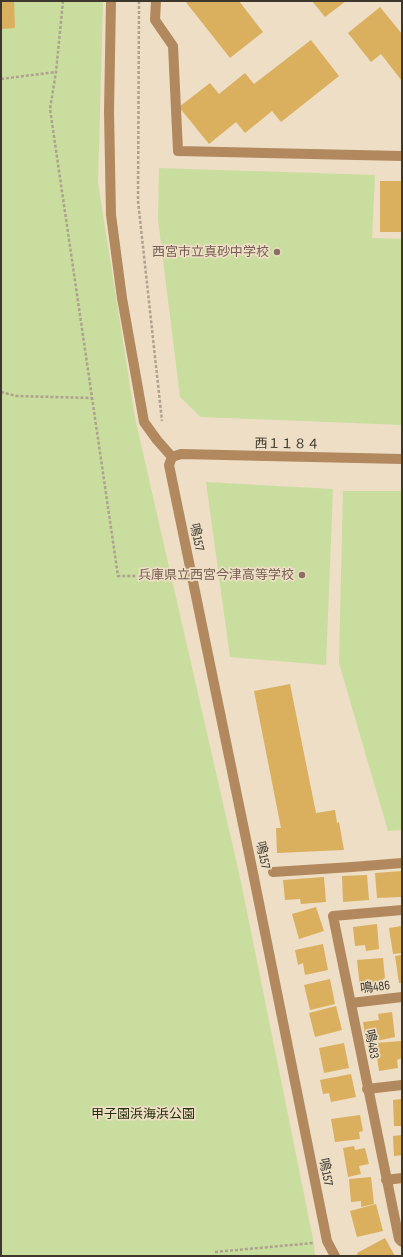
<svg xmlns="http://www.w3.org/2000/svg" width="403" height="1257" font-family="'Sofia Sans Condensed','Noto Sans JP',sans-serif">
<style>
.green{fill:#c8dd9e}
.building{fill:#daaf5e}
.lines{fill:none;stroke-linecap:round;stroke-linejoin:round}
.path{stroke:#aea28e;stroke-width:2.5;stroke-dasharray:3 2;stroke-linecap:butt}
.minor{stroke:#b2885e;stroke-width:10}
.education-dot{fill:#8d6e63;stroke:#eddec5;stroke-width:1.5}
.labels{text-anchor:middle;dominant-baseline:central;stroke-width:3.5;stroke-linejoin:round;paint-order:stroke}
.education-label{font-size:13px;fill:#785e54;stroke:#eddec5;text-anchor:end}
.street-label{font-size:13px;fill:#3d372d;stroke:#eddec5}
.park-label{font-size:13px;fill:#26300c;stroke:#eddec5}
</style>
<rect width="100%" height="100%" fill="#eddec5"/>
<path class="green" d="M1,1H103L98,183L135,418L241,882L313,1239L315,1256H1Z
M159,168L375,175L372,238L402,239V425L201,417L180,397L158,219Z
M206,482L333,489L326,665L230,657Z
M343,491H402V830L388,831L339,663Z"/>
<path class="building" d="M1,1H14L15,28L1,29Z
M185,1H239L263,32L230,58Z
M312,1H346L325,17Z
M380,7L402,34V81L381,54L371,62L348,33Z
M311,40L339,76L281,122L272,111L245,133L236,122L209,144L179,107L210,83L219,94L245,73L254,84Z
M380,181H402V232H380Z
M290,684L316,813L335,810L337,823L339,822L344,850L277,853L276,828H281L254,691Z
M402,871V897L377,898L375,873Z
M367,875L369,900L343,902L342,876Z
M324,877L326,902L301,904L300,899L285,900L283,880Z
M316,907L324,931L299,939L292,914Z
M377,924L379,949L366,951L365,945L355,946L353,927Z
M402,926V953L393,954L389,928Z
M323,944L328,970L305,975L303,963L298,965L295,950Z
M402,955V983H399L395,956Z
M383,958L385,978L383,979V985L360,987L357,960Z
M330,979L335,1004L310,1010L304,985Z
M336,1006L342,1030L315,1037L309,1013Z
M392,1012L395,1037L372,1042L370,1035L365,1036L363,1022L379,1020L378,1014Z
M402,1041V1058L397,1060L398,1068L379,1071L375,1043Z
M344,1043L349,1068L324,1073L319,1048Z
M351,1074L356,1097L331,1102L329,1093L323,1094L320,1080Z
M402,1099V1126H394L393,1100Z
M360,1115L363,1131L359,1132L360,1139L335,1142L331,1119Z
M402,1135V1155L394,1156L393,1136Z
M354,1146L355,1150L365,1148L369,1164L359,1166L361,1174L348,1177L343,1148Z
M371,1177L374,1204L361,1207V1201L351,1202L349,1179Z
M376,1204L383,1231L357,1237L350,1211Z
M385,1238L395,1256H358L357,1253Z"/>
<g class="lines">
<path class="path" d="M63,1L56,72L50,109L118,576H155
M139,1L138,201L162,421
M1,79L56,72
M1,392L16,396L92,398
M215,1252L313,1243"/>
<path class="minor" d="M111,1L109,112L111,215L122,298L144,422L157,440L172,457
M156,1L155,20L173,46L178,151L402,156
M172,457L169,465L253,873L327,1241L335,1256
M172,457L181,454L402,459
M273,872L352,867L402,863
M402,910L333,916L399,1239L402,1242
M351,1003L402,997
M367,1089L402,1085
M386,1180L402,1178"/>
</g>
<g class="education-dot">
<circle cx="277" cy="252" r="4"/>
<circle cx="302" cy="575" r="4"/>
</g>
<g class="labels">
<g class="education-label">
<text x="269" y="252">西宮市立真砂中学校</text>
<text x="294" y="575">兵庫県立西宮今津高等学校</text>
</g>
<g class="street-label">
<text transform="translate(287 444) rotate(1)">西１１８４</text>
<text transform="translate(197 537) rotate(78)">鳴157</text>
<text transform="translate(263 855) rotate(78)">鳴157</text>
<text transform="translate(375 987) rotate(-7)">鳴486</text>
<text transform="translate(372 1044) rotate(79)">鳴483</text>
<text transform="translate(326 1172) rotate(79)">鳴157</text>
</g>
<g class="park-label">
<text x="143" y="1114">甲子園浜海浜公園</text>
</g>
</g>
<rect width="403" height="1257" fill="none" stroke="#3d372d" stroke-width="4"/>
</svg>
